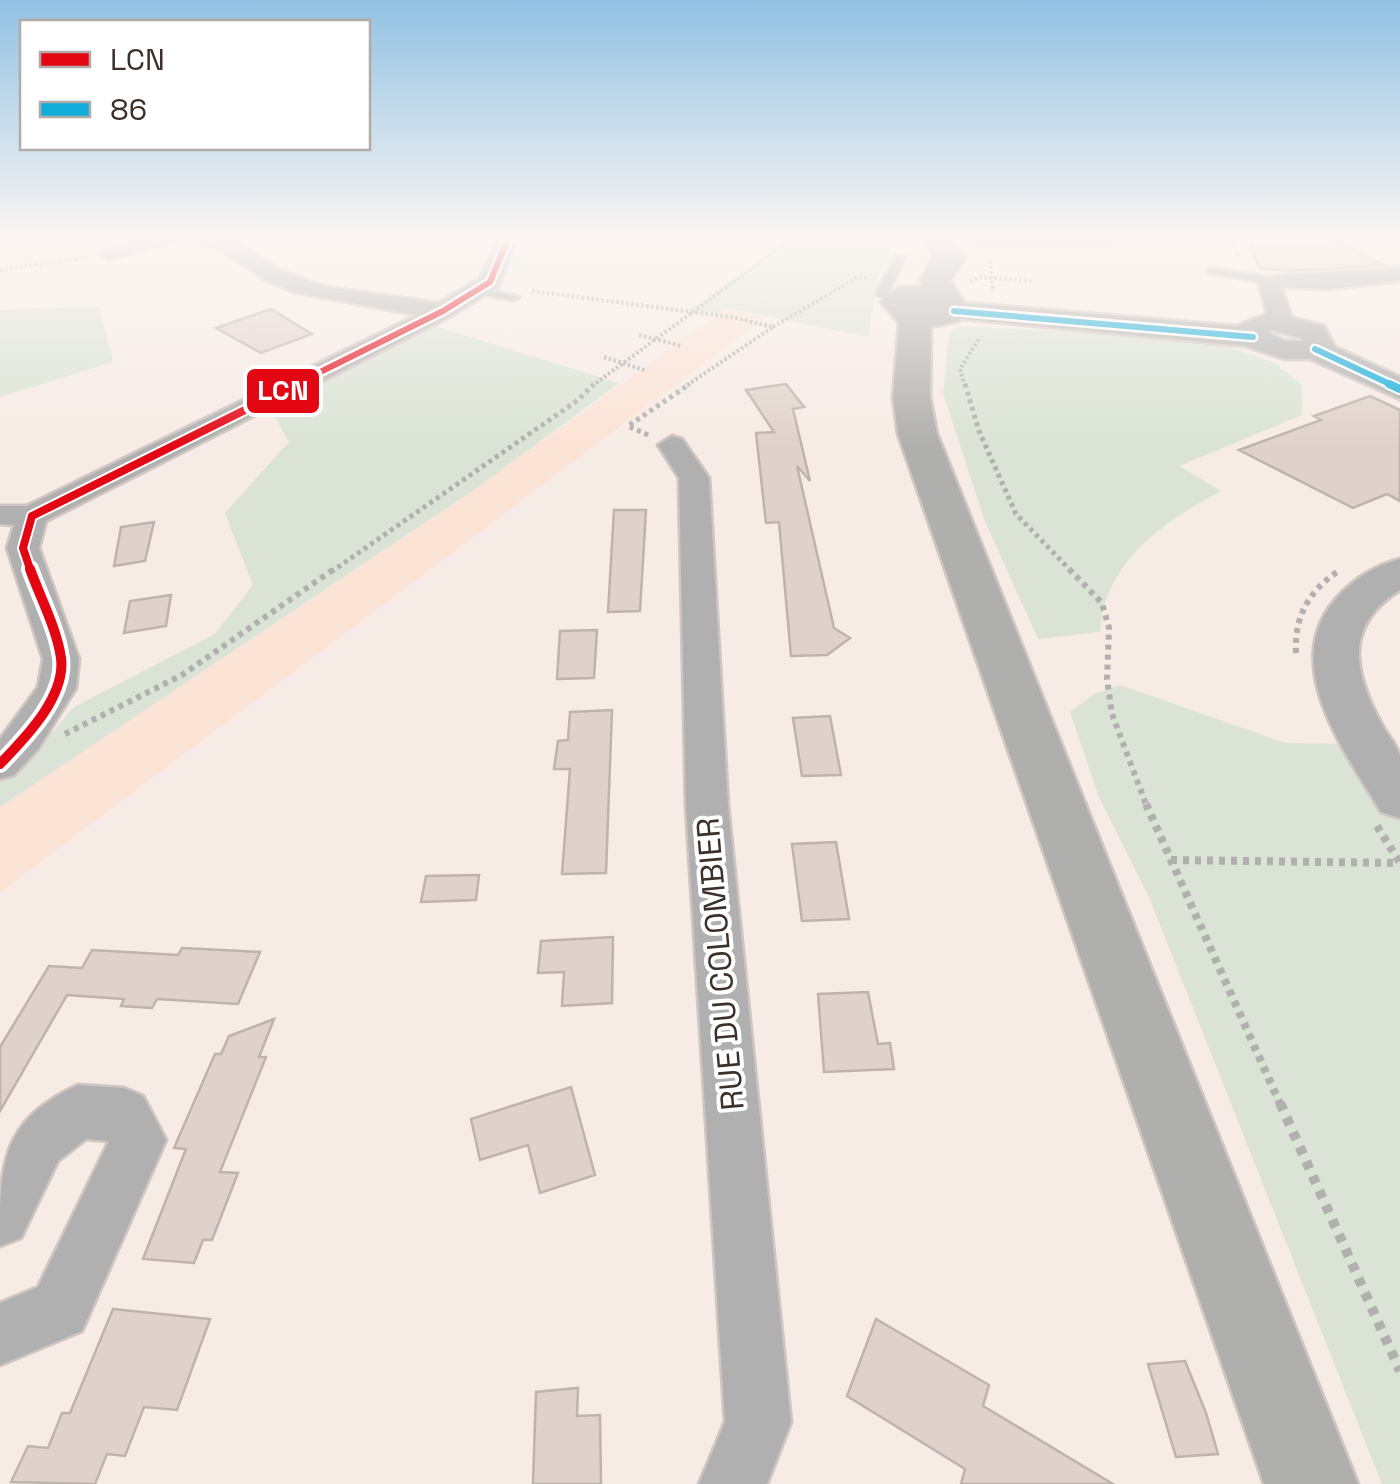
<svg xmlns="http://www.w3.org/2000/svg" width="1400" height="1484" font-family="'Space Grotesk',sans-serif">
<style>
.built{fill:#fbe3d6}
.green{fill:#dae3d5}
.building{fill:#e0d2cb;stroke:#beb3ad;stroke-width:2.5}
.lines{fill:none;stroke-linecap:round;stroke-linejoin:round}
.service-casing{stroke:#d0c6c1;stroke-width:5}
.minor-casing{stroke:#d0c6c1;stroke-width:5}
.tertiary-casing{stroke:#d0c6c1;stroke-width:5}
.secondary-casing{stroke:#d0c6c1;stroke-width:5}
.path-far4{stroke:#b1b0ae;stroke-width:4;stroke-dasharray:2.5 2.5;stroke-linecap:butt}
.path-far3{stroke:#b1b0ae;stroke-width:5;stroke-dasharray:4 4;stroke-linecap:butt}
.path-far2{stroke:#b1b0ae;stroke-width:6;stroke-dasharray:5 5;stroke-linecap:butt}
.path-far1{stroke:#b1b0ae;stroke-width:8;stroke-dasharray:6 6;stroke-linecap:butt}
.path{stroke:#b1b0ae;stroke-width:10;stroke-dasharray:8 8;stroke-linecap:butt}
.service{fill:#afb0af;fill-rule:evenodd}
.minor{fill:#afb0af;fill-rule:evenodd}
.tertiary{fill:#afb0af;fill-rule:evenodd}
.secondary{fill:#afafad;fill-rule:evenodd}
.bus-1-far2-casing{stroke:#fff;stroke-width:11}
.bus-1-far1-casing{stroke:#fff;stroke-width:12}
.bus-1-casing{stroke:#fff;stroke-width:18}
.bus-2-far1-casing{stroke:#fff;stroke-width:11}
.bus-2-casing{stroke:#fff;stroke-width:12}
.bus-1-far2{stroke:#e30613;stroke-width:6}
.bus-1-far1{stroke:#e30613;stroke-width:8}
.bus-1{stroke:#e30613;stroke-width:10}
.bus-2-far1{stroke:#10addb;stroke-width:6}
.bus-2{stroke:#10addb;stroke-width:8}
.labels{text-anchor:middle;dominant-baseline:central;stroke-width:8;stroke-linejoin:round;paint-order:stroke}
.near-street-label{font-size:32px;fill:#3d3029;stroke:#fff}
.line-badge{stroke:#fff;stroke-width:4}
.badge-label{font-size:28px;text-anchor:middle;font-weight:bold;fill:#fff}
</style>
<rect width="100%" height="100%" fill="#f7ebe5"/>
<path class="built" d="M727,308L766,317L0,892V807L474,490Z"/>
<path class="green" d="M791,239H897L878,278L868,337L727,308L719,314L690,309Z
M99,306L113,362L0,397V310Z
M428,324L619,383L474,490L0,807V782L21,768L74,707L215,634L253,585L225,513L289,442L271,411Z
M961,326L1211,340L1275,363L1302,385V415L1179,466L1221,491C1164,521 1104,562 1100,632L1038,639L984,519L943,393L949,333Z
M1120,685L1285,743L1353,744L1400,819V1484H1382L1149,897L1098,795L1070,712L1094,694Z"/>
<path class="building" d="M1249,239H1335L1383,265L1292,271L1259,268Z
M271,309L312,334L261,353L216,328Z
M786,384L804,407L793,409L810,481L797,466L834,628L850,638L827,655L791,656L779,522L766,523L756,433L774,432L746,390Z
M1370,396L1400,410V501L1387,494L1353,508L1239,450L1321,420L1314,416Z
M614,510H646L640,611L608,612Z
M154,522L145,561L114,566L121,527Z
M171,595L166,626L124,633L130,601Z
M597,630L594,678L557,679L560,631Z
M612,710L606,873L562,874L570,769H554L558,741L568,740L570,712Z
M830,716L841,775L802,776L793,718Z
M836,842L849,919L802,921L792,844Z
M479,875L476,900L421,902L426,876Z
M613,937L612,1003L562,1006L564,972L538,973L541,941Z
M182,948L260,952L238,1004L157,999L152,1008L121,1006L124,999L67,995L0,1111V1047L49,966L82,968L92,950L178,955Z
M868,992L878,1044L890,1043L894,1069L824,1072L818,994Z
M274,1019L259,1057H266L220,1172L238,1173L212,1240H203L194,1263L143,1259L186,1149L174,1148L215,1054H221L229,1036Z
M571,1087L595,1175L540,1193L528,1145L480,1160L471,1119Z
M113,1309L210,1319L177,1410L144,1407L125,1456L107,1454L95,1484L11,1482L28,1446L48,1448L62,1413H70Z
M876,1319L989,1385L983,1406L1113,1484H961L965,1469L847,1396Z
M1185,1361L1206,1413L1218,1454L1176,1457L1148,1364Z
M578,1388L577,1416L600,1415L601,1484H533L536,1392Z"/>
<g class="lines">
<defs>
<path id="service" d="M896,255L905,257L888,293L903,302L897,305L876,294Z
M1212,268L1269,277L1275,280L1269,283L1208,273V269Z
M477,288L519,297L513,300L473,293V289Z"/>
<path id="minor" d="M145,239H184L109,259L98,253Z
M192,239H232L280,270L325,287L439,303L480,278L498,239H518L498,287L451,316L46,521L39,548L79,659L76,688L38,749L14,775L0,779V739L38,687L43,659L7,548L14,525L0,524V506H27L417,315L294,292L264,279L217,248Z
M969,239H1123L1113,245H979Z
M1400,267V281L1328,289L1282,287L1293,322L1281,329L1269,322L1258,280C1264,274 1379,270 1400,267Z
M672,436L682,439L709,478L728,806L791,1422L767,1484H699L725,1422L686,806L679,478L658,445Z
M78,1085L124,1088L143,1096L166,1140L82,1331L0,1365V1303L38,1287L109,1141L86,1139L58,1161L21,1238L0,1246C0,1164 0,1121 78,1085Z"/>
<path id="tertiary" d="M954,302L1236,326L1271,312L1324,326L1335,347L1400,377V399L1310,359H1285L1245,346L944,317L939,311L944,305ZM1272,330L1301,338L1302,341H1285L1267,332Z
M1400,559V590C1344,625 1353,671 1381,723C1386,733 1397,745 1400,756C1400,775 1400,800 1400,818L1381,812C1346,753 1279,665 1335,600C1352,580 1374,566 1400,559Z"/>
<path id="secondary" d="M923,239H952L966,258L950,280L970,311L958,321L931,327L930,397L937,434L1358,1484H1264L898,434L893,397L899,323L881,302L899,287H923L920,280L934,256Z"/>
</defs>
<use href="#service" class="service-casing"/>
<use href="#minor" class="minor-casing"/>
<use href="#tertiary" class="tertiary-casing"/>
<use href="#secondary" class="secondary-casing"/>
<path class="path-far4" d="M1233,239L1239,258
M990,261L993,292
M0,270L88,257
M970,281L981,277L1033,281
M532,291L731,317L773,327L686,386
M773,327L858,277L868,278
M639,335L682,346
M604,357L647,371
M592,386L792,239
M965,386L960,369L980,337"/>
<path class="path-far3" d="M965,384L979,431L1016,514L1072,572
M648,435L628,426L690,384
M331,572L578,400L594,384"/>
<path class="path-far2" d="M1069,569L1102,603L1109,628L1107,679L1112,714L1147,807
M1296,653C1294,618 1308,592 1337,572
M65,734L182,675L334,569"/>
<path class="path-far1" d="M1146,804L1281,1106
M1377,826L1400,863
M1171,860L1399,863"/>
<path class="path" d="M1280,1103L1400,1371"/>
<use href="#service" class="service"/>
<use href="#minor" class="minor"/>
<use href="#tertiary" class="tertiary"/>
<use href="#secondary" class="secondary"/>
<defs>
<path id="bus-1-far2" d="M292,386L443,311L490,282L508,239"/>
<path id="bus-1-far1" d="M32,516L297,384
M31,572L23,548L32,516"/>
<path id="bus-1" d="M0,764C25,738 66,697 61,658C57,629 40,597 30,569"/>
<path id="bus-2-far1" d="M954,311L1253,337
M1315,349L1394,386"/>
<path id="bus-2" d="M1389,384L1400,389"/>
</defs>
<use href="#bus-1-far2" class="bus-1-far2-casing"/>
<use href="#bus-1-far1" class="bus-1-far1-casing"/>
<use href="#bus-1" class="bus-1-casing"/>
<use href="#bus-2-far1" class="bus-2-far1-casing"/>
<use href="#bus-2" class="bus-2-casing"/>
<use href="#bus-1-far2" class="bus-1-far2"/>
<use href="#bus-1-far1" class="bus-1-far1"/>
<use href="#bus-1" class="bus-1"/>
<use href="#bus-2-far1" class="bus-2-far1"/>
<use href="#bus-2" class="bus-2"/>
</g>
<linearGradient id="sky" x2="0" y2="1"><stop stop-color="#92c1e3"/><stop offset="0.53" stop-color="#fbf6f3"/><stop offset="1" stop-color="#fbf6f3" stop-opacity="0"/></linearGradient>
<rect width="1400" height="447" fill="url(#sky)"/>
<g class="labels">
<g class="near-street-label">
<text transform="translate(720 964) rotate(-95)">RUE DU COLOMBIER</text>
</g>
</g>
<rect class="line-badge" x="245" y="367" width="76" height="48" rx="10" fill="#e30613"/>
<g class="badge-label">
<text x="283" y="400">LCN</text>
</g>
<rect x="20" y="20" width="350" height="130" fill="#ffffff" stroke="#b1aca9" stroke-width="2.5"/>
<rect x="40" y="52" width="50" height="15" fill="#e30613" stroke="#b1aca9" stroke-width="2.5"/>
<text x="110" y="70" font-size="30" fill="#3d3029">LCN</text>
<rect x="40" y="102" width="50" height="15" fill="#10addb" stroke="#b1aca9" stroke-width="2.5"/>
<text x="110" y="120" font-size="30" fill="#3d3029">86</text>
</svg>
